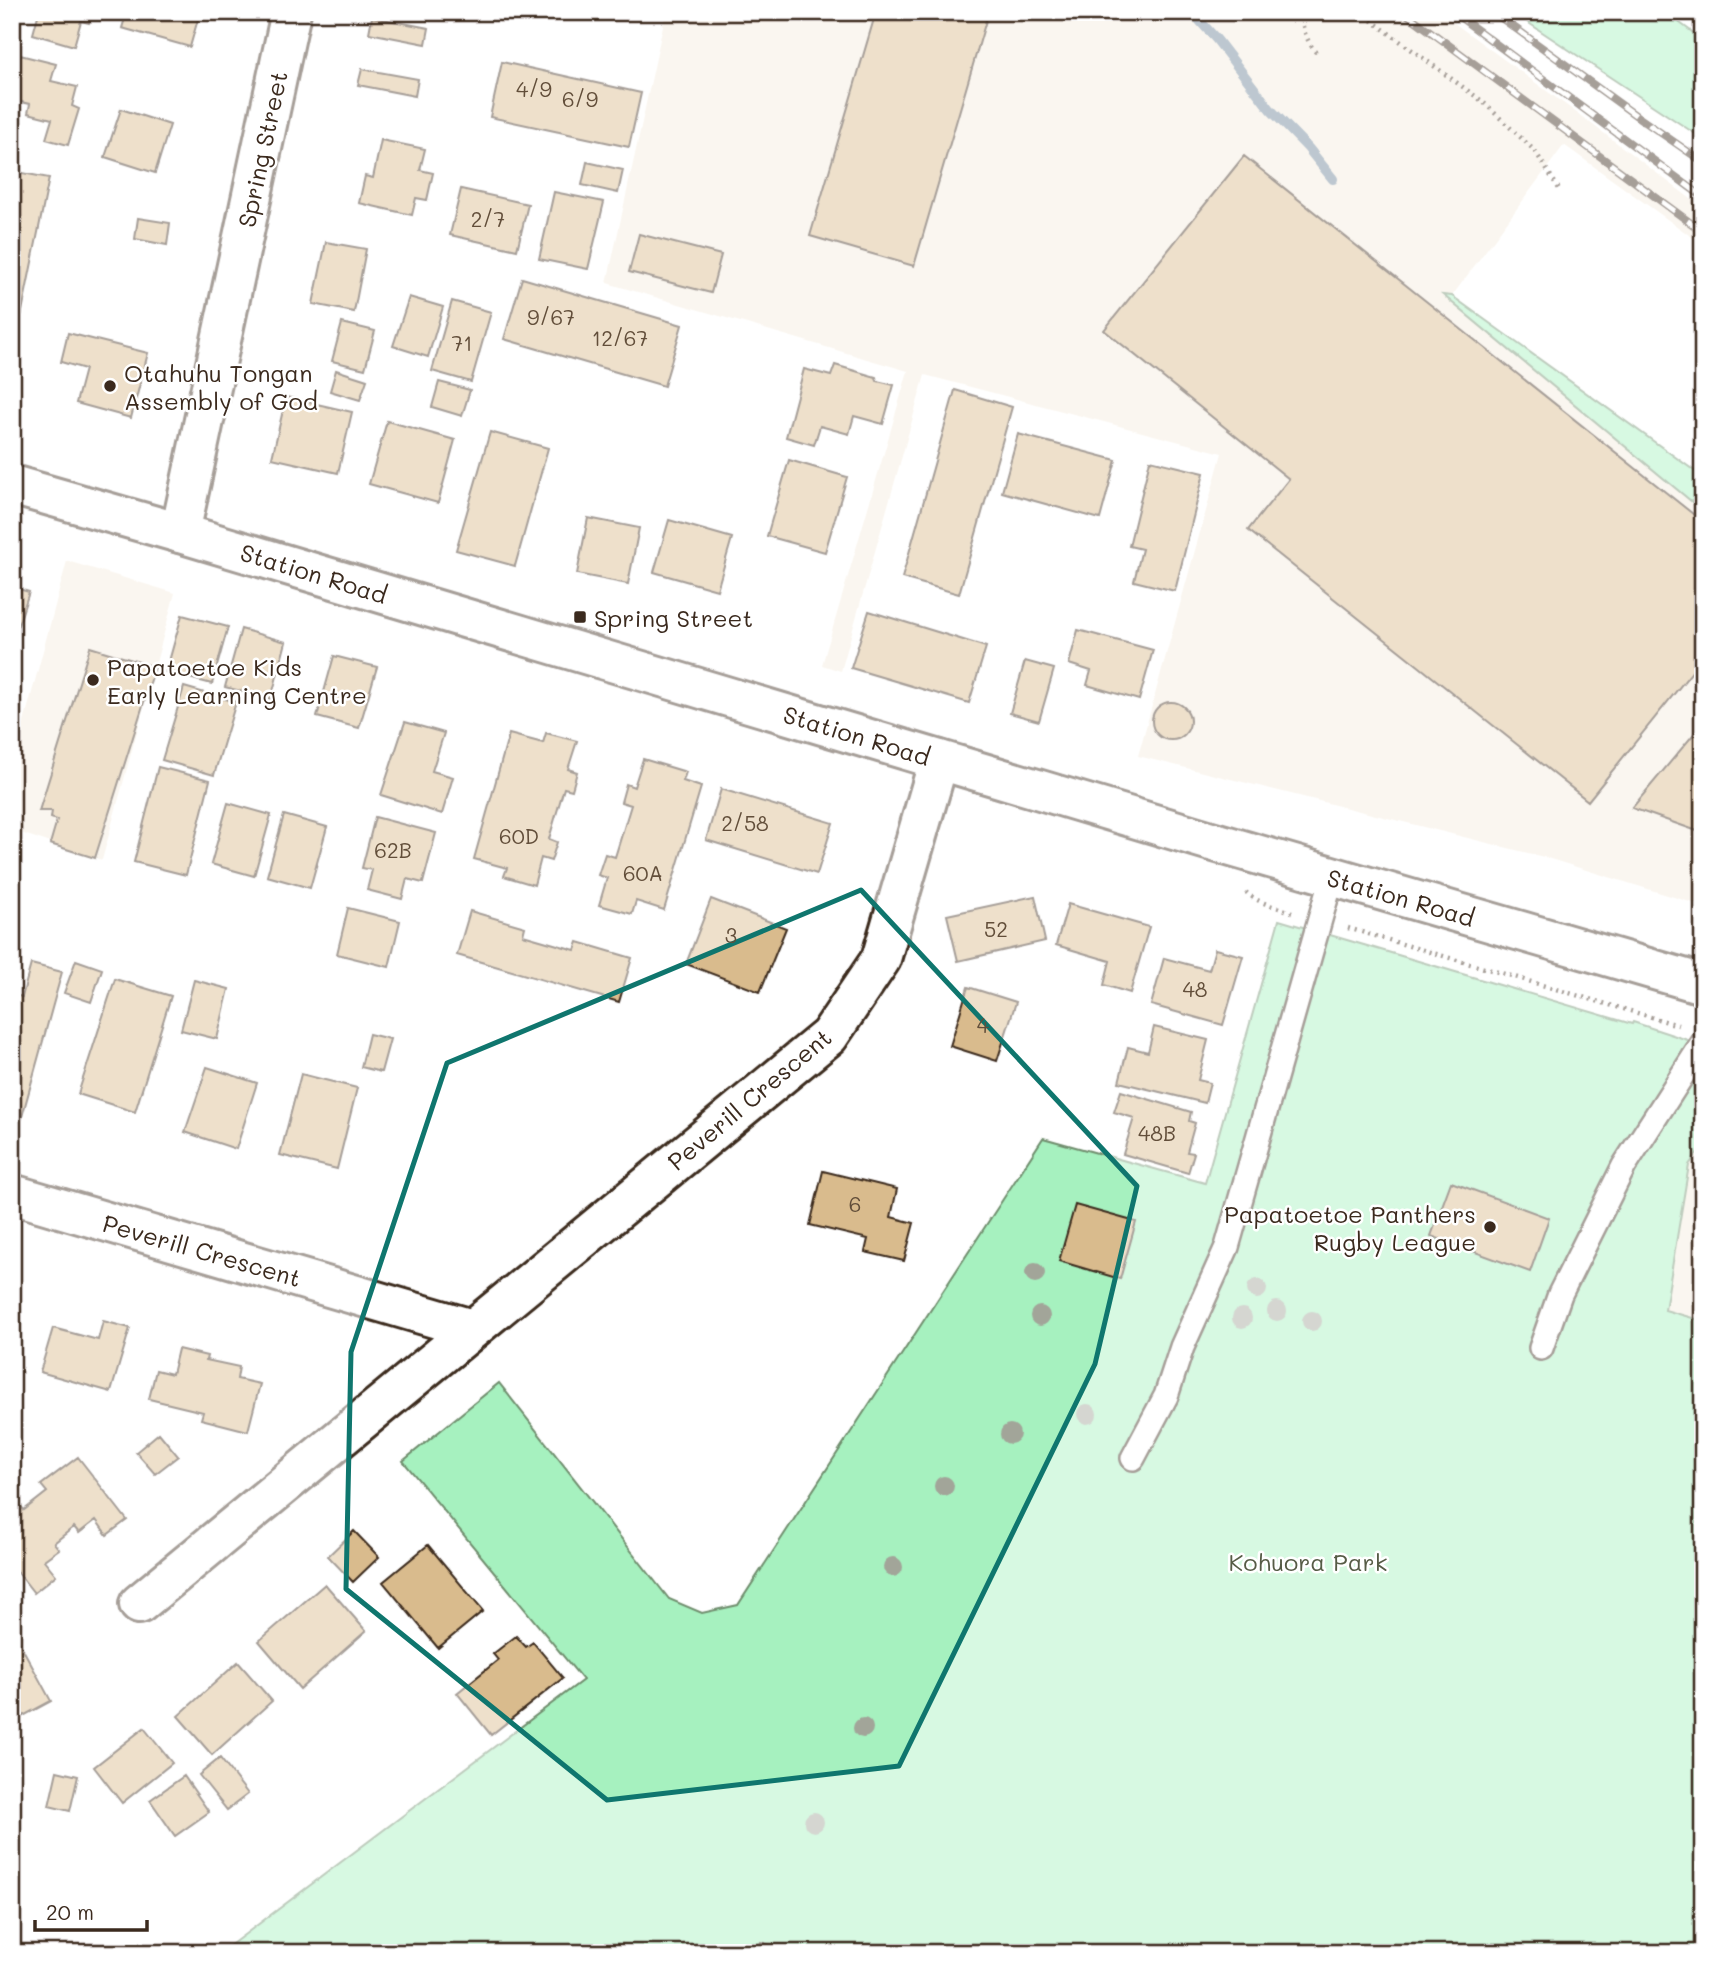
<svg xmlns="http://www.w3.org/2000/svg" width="1715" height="1965" font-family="Mali,sans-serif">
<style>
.built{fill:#f4ebdd}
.green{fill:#a6f1bf;stroke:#708e6e;stroke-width:2}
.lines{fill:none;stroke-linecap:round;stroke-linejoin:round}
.stream{stroke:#6d8498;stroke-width:10}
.building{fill:#d9bb8d;stroke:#3b2a1e;stroke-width:2}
.lane-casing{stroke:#3b2a1e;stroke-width:28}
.street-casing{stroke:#3b2a1e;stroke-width:44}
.secondary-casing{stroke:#3b2a1e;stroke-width:44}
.path{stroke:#3b2a1e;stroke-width:4.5;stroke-dasharray:2 5;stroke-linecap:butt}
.lane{stroke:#fff;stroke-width:23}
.street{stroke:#fff;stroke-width:38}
.secondary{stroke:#fff;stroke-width:38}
.rail-casing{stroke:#3b2a1e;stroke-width:8}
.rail{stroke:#fff;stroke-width:5;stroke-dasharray:16;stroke-linecap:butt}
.tree{fill:#a2a599}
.marked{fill:none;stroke:#0f766e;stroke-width:5;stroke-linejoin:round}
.poi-dot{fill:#3b2a1e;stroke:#fff;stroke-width:2.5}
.labels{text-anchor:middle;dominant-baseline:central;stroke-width:5;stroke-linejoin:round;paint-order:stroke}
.number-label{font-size:21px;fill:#624e3a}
.street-label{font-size:24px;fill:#3b2a1e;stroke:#fff}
.poi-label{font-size:24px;fill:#3b2a1e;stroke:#fff;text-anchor:start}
.park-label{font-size:24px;fill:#565c46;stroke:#fff}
</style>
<rect width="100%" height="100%" fill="#fff"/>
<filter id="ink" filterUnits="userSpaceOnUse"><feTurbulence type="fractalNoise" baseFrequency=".0143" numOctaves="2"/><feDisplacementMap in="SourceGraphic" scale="14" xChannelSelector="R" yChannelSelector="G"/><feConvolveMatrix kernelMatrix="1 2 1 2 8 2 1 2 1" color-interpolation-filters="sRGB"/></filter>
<g filter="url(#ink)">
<path class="built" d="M666,12H1439L1585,119L1703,208V245L1564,145L1452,296H1444L1703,511V906L1544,857L1138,756L1222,453L925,375L841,671L822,665L908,371L607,283Z
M67,561L175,593L102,860L12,830V767Z
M1703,1083V1321L1665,1310Z"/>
<path class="green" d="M1512,12H1665L1703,40V139Z
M1443,295L1452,296L1703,477V511Z
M1279,920L1632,1024L1633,1022L1703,1045V1145L1689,1165L1665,1310L1703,1321V1953H220L583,1680L403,1461L499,1383L669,1599L702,1613L738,1605L1043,1138L1205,1183Z"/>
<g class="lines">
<path class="stream" d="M1192,12L1217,40L1270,109L1308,148L1333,179"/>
</g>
<path class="building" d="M39,12H92L89,23L81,21L74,46L33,34Z
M127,12H200L190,47L122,28Z
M876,12H969L987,17L914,266L810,236Z
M372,17L429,28L426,44L369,33Z
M12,53L56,64L51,81L77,87L72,106L79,109L68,145L46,139L52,119L28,113L30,104L12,100Z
M502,62L641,93L629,147L490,117Z
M362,69L418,79L415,96L358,85Z
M121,109L170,125L155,173L105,157Z
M381,140L425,149L420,170L433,173L427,200L416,198L412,215L359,203L365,176L373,178Z
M1244,156L1703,522V658L1588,801L1248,530L1289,479L1104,330Z
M587,162L623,170L618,193L582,185Z
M12,171L49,178L12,361Z
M461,189L528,204L517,250L450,235Z
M554,192L604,202L588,269L539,259Z
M138,218L170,223L167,245L135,239Z
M639,234L721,255L711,293L629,272Z
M326,242L366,249L354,312L313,304Z
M522,278L682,325L664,386L504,339Z
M409,297L443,307L428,357L393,346Z
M452,301L491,312L471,382L432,371Z
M342,323L375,331L365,369L332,361Z
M68,333L148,353L131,418L76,403L85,369L61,362Z
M835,365L876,377L877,381L894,385L883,424L854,416L849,434L820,426L814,445L786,437L804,369L831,376Z
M336,370L367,380L360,400L330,391Z
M439,382L470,390L462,416L432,407Z
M955,390L1012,407L959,594L902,578Z
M286,397L352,412L338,473L272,458Z
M387,421L455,440L438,503L369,484Z
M490,432L548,448L515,566L456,550Z
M1018,434L1116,460L1100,519L1002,492Z
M789,460L847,477L825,552L767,536Z
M1150,460L1204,473L1175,591L1134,581L1142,549L1129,546Z
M588,518L639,528L628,584L577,574Z
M669,520L732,538L717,590L654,572Z
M12,587L29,592L12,644Z
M869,611L986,647L969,703L851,668Z
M182,615L228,627L212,684L166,672Z
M241,629L286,642L271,699L225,687Z
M1078,630L1153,650L1139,700L1087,685L1091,671L1069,664Z
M90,647L155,667L95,858L50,844L57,820L51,818L52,811H39Z
M334,656L377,667L359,728L317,717Z
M1025,661L1054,669L1039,721L1010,713Z
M184,687L236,702L214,775L162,760Z
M1152 721a19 19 0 1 1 38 0a19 19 0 1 1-38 0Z
M405,722L444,733L432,771L453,777L442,814L381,795Z
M1703,723V833L1632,808Z
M546,733L577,741L568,769L577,772L572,790L564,788L549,839L557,842L551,861L541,858L534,885L504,876L507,868L474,859L509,734L543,743Z
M643,759L686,772L683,781L701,787L664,910L636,901L632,914L599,905L607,878L598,875L605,854L615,857L631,805L621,802L626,784L634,787Z
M158,767L210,780L186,875L134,862Z
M721,789L833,823L817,874L706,840Z
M228,803L271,815L254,876L211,864Z
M284,815L327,827L310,888L267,876Z
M375,817L436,833L423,883L407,879L402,899L367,890L372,870L362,868Z
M1035,896L1045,941L958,961L947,915Z
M711,899L786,928L760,992L686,964Z
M1068,904L1149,927L1130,993L1104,985L1110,961L1056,945Z
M348,908L400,921L389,967L337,954Z
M470,911L525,927L523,935L575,950L578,942L632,958L619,1002L457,955Z
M1215,949L1243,956L1223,1025L1151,1005L1164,958L1209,970Z
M76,960L102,969L91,1002L64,993Z
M31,964L62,972L20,1124L12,1122V994L22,997Z
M115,979L171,996L135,1112L78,1094Z
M194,980L229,989L217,1039L181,1030Z
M968,987L1016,1002L997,1061L950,1046Z
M1154,1027L1208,1040L1198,1080L1210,1083L1205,1103L1119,1082L1128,1047L1148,1052Z
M369,1034L390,1039L381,1072L361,1067Z
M207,1067L257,1083L236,1149L185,1132Z
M301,1074L357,1088L337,1169L280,1155Z
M1121,1091L1191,1112L1189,1121L1195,1123L1187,1152L1194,1153L1188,1173L1123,1154L1134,1118L1114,1112Z
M823,1171L897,1189L891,1217L914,1223L904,1261L865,1252L868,1239L810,1225Z
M1451,1182L1549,1218L1530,1272L1431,1236Z
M1075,1205L1136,1222L1120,1279L1059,1261Z
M103,1321L130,1328L111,1392L40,1372L53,1328L98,1340Z
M178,1349L207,1356L206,1360L239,1367L237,1379L260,1384L248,1431L201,1419L203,1412L149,1399L156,1370L172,1374Z
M159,1433L178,1456L155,1474L136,1452Z
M78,1457L127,1520L107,1535L96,1520L79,1533L74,1527L54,1543L59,1549L44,1560L56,1575L34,1593L12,1565V1508L18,1503L24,1510L47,1492L41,1485Z
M354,1531L379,1557L353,1582L328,1556Z
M428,1545L483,1611L438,1648L383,1582Z
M325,1584L366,1631L300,1689L259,1641Z
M12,1629L51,1701L12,1722Z
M516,1636L526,1647L533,1642L563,1678L491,1735L457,1693L498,1660L493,1654Z
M238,1662L272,1701L212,1755L178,1716Z
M144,1728L172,1763L122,1803L94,1767Z
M220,1758L248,1794L227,1810L199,1775Z
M57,1771L78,1776L70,1811L49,1806Z
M184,1776L209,1812L175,1836L150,1800Z
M761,1942L789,1953H757Z"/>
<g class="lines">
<defs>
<path id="lane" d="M1541,1348L1560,1294L1624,1166L1703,1043
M1133,1458L1166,1396L1182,1347L1227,1247L1332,877"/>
<path id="street" d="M180,533L291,12
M12,1194L472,1329
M139,1604L829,1036L881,959L939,760"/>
<path id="secondary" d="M12,485L180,533L1211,841L1703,984"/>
</defs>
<use href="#lane" class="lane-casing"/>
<use href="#street" class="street-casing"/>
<use href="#secondary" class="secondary-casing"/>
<path class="path" d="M1301,12C1302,29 1307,42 1318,55
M1360,12L1482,101L1535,151L1559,189
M1246,892C1257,903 1277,907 1292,912
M1348,928L1678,1025"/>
<use href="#lane" class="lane"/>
<use href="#street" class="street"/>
<use href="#secondary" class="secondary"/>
<defs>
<path id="rail" d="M1404,12L1703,232
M1453,12L1703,197
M1493,12L1638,117L1703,162"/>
</defs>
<use href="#rail" class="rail-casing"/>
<use href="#rail" class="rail"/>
</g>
<g class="tree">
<circle cx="1035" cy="1273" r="10"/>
<circle cx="1257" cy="1289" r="10"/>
<circle cx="1277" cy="1311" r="10"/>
<circle cx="1040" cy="1316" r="10"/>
<circle cx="1242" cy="1318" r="10"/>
<circle cx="1312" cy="1321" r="10"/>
<circle cx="1087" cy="1414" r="10"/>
<circle cx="1010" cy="1434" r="10"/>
<circle cx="944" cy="1486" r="10"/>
<circle cx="893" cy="1567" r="10"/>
<circle cx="863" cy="1728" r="10"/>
<circle cx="814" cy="1822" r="10"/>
</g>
</g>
<path d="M0 0H1715V1965H0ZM861,890L1137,1186L1095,1364L899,1766L607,1800L346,1589L351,1352L447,1063Z" fill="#fff" fill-opacity=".55" fill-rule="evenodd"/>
<path class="marked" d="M861,890L1137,1186L1095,1364L899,1766L607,1800L346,1589L351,1352L447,1063Z"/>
<g class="poi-dot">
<circle cx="110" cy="386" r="7"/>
<rect x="573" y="610" width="14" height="14" rx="3.5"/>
<circle cx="93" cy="680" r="7"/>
<circle cx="1490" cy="1227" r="7"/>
</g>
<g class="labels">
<g class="number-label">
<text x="534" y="88">4/9</text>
<text x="580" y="98">6/9</text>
<text x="488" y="218">2/7</text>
<text x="551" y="316">9/67</text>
<text x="620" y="337">12/67</text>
<text x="462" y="342">71</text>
<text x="745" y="822">2/58</text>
<text x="519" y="835">60D</text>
<text x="393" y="849">62B</text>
<text x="643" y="872">60A</text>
<text x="996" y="928">52</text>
<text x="731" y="934">3</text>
<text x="1195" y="988">48</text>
<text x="983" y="1024">4</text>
<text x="1157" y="1132">48B</text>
<text x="855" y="1203">6</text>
</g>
<g class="street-label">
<text transform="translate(262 149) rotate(-78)">Spring Street</text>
<text transform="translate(314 573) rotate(17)">Station Road</text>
<text transform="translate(857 735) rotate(17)">Station Road</text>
<text transform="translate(1401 897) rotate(16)">Station Road</text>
<text transform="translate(749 1099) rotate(-40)">Peverill Crescent</text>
<text transform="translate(202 1250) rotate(16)">Peverill Crescent</text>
</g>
<g class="poi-label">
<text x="124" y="372">Otahuhu Tongan<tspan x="124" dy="28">Assembly of God</tspan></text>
<text x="594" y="617">Spring Street</text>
<text x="107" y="666">Papatoetoe Kids<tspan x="107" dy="28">Early Learning Centre</tspan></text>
<text x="1476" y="1213" text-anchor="end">Papatoetoe Panthers<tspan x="1476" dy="28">Rugby League</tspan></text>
</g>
<g class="park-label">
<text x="1308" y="1561">Kohuora Park</text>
</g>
</g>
<rect width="1715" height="1965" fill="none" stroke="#fff" stroke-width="42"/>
<rect x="21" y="21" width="1673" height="1923" fill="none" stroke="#3b2a1e" stroke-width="2.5" filter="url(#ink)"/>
<path d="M35 1920v10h112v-10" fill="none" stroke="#3b2a1e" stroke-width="3.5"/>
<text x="46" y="1920" font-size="21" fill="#3b2a1e" stroke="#ffffff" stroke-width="5" paint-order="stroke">20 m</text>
</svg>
